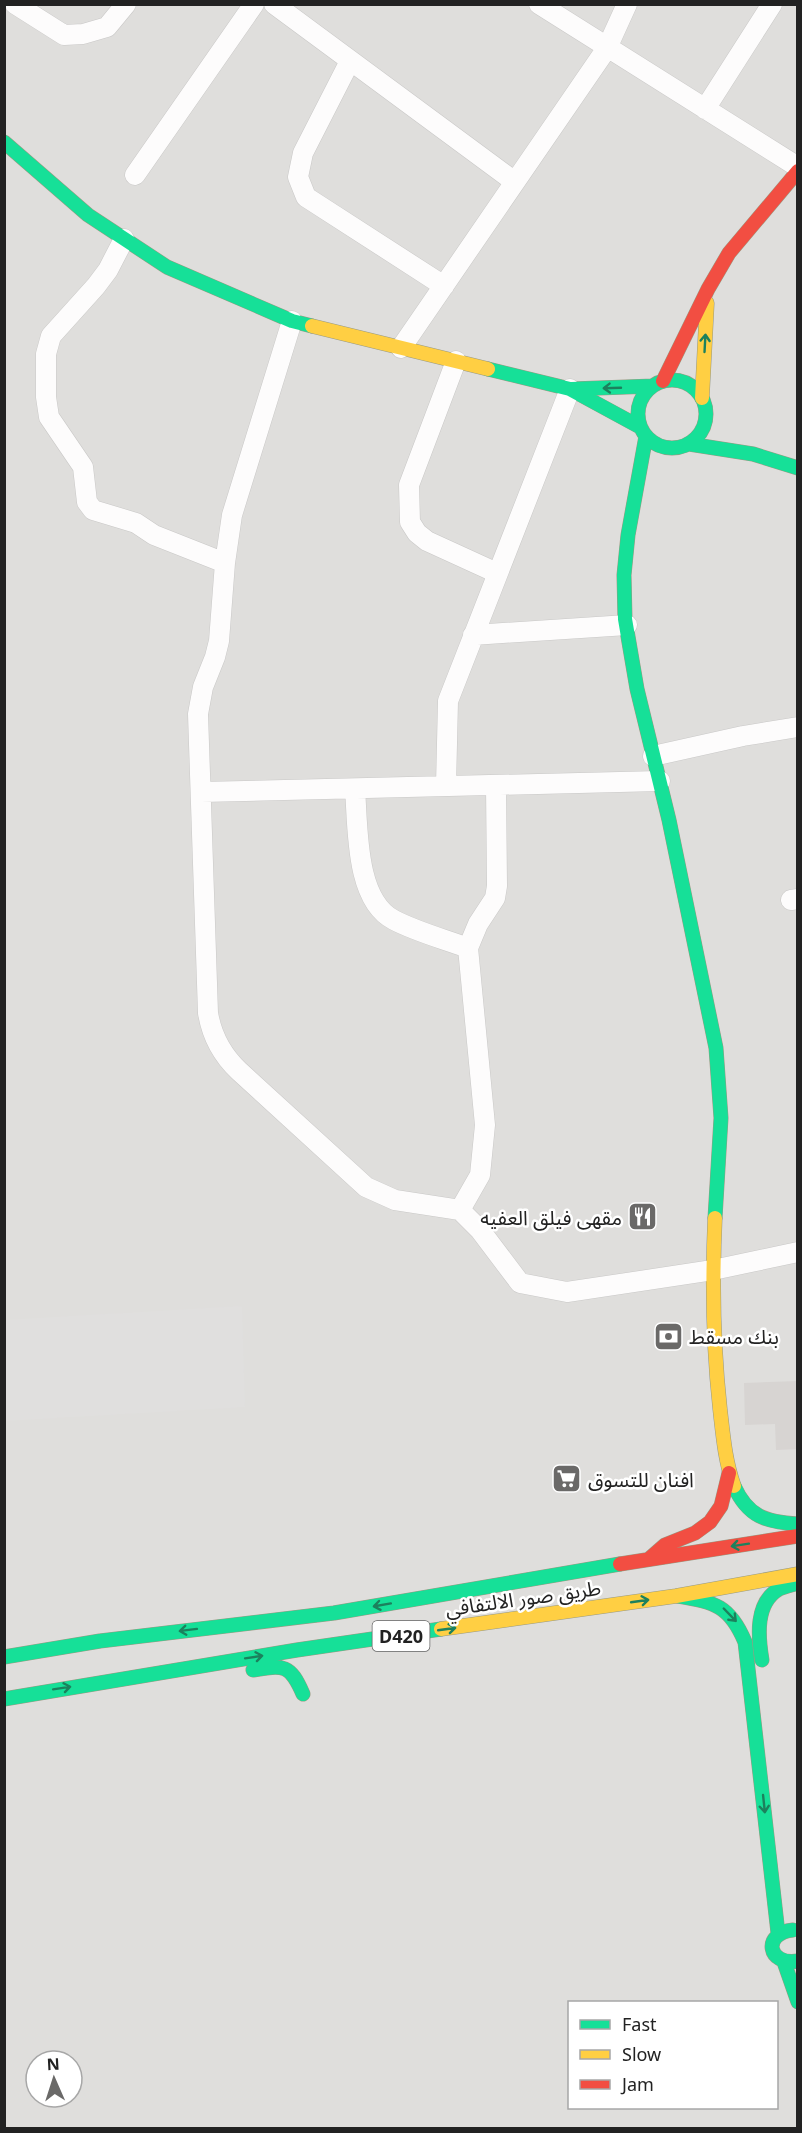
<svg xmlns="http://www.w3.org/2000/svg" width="802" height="2133" font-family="'Noto Sans','Noto Sans Arabic',sans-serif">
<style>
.residential{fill:#dfdedc;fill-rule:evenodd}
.parking{fill:#e0dfde}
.building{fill:#d7d4d2}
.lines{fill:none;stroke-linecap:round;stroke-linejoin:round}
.street-casing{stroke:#c9c8c7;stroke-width:21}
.fast-casing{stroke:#999a82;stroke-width:15}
.slow-casing{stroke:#999a82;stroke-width:15}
.jam-casing{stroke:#999a82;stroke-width:15}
.street{stroke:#fdfcfc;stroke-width:20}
.fast{stroke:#16e098;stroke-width:14}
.slow{stroke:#ffcf43;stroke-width:14}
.jam{stroke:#f24e42;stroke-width:14}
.oneway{stroke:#1c815d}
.labels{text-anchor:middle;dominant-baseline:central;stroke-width:5;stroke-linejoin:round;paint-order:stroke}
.shield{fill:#fff;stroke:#646464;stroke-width:1.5}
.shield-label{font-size:18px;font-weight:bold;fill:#222}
.poi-label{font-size:20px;fill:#222;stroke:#fff;text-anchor:start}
.street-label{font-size:20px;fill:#222;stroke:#fff}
</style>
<rect width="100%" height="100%" fill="#f0eeeb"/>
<path class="residential" d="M5,5H797V2128H5ZM570,2002H776V2108H570ZM36,2061H72V2097H36Z"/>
<path class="parking" d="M242,1306L245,1407L5,1421V1320Z"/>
<path class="building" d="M798,1381V1449L776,1450L775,1424L745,1425L744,1383Z"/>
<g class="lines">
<defs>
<path id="street" d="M15,4L64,35L83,34L107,27L126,4
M274,4L515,182
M539,4L798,167
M350,61L303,153L298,177L306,197L444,286
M705,109L772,4
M135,175L254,4
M124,239L108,270L96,286L51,336L46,354V397L49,417L83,467L87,502L93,510L136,523L154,535L225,563
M292,321L232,515L225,563L219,641L215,657L203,687L198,714L208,1013C212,1037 222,1055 239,1071L366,1187L395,1200L460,1210L480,1230L520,1283L567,1292L713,1270L798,1252
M401,348L607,48L627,4
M456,361L409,485L410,522L417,533L427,541L497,573
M473,635L627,625
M653,756L743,736L798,727
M446,786L448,701L570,389
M355,789C358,827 355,900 394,920C417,932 444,939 468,948
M201,792L660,781
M791,900L798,899
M460,1210L480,1175L485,1125L468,948L478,924L495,898L497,886L496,785"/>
<path id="fast" d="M4,142L88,215L167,267L292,321L312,326
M488,369L570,389L640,427
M638 414a34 34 0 1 1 68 0a34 34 0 1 1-68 0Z
M572,389L653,386
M646,436L628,535L624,575L625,619L637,689L669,820L716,1048L721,1118L715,1218
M689,444L753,454L798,468
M734,1486C748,1517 766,1522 798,1524
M678,1596C715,1602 730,1606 745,1642L778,1933
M4,1657L100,1641L334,1613L620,1564
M762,1660C758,1636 755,1603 779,1589C785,1586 792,1585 798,1583
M253,1670C284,1665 290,1664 303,1694
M4,1699L297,1650L441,1629
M793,1930C762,1933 767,1966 798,1961
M784,1962L798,2002"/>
<path id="slow" d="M312,326L488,369
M702,398L707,303
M715,1218C712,1282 713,1345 720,1409C723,1435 725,1461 734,1486
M441,1629L676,1596L798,1574"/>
<path id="jam" d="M663,381L708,289L729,253L798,171
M649,1559L665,1545L695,1533L710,1522L721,1506L729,1473
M620,1564L798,1536"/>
</defs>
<use href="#street" class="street-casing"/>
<use href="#fast" class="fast-casing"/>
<use href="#slow" class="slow-casing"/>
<use href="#jam" class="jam-casing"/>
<use href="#street" class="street"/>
<use href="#fast" class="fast"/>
<use href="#slow" class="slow"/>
<use href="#jam" class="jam"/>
</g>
<defs><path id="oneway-shaft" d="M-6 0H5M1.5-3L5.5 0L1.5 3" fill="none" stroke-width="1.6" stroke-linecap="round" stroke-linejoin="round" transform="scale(1.5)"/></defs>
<g class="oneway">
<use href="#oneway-shaft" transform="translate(705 343) rotate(-87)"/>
<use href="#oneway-shaft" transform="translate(612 388) rotate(178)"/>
<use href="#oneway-shaft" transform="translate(740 1545) rotate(171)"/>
<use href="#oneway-shaft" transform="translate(640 1601) rotate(-8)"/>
<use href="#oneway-shaft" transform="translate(382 1605) rotate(170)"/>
<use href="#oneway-shaft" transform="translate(730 1615) rotate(46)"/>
<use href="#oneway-shaft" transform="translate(447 1629) rotate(-8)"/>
<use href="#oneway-shaft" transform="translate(188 1630) rotate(173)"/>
<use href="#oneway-shaft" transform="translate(254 1657) rotate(-9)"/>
<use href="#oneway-shaft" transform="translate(62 1688) rotate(-9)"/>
<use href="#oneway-shaft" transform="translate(764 1804) rotate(84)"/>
</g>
<defs>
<symbol id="restaurant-square" viewBox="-11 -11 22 22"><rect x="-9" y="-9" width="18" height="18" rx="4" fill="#6a6968" stroke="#fff"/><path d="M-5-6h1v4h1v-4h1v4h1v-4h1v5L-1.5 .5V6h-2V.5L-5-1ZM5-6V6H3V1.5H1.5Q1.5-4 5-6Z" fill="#fff"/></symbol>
<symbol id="bank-square" viewBox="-11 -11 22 22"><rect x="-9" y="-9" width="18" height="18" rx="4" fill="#6a6968" stroke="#fff"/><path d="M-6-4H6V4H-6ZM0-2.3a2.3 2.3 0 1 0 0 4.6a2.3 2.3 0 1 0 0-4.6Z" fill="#fff"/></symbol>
<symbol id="supermarket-square" viewBox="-11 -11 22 22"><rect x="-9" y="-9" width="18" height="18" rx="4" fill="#6a6968" stroke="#fff"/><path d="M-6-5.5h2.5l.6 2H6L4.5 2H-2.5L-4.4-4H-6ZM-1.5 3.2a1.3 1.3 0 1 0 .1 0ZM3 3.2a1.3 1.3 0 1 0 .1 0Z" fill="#fff"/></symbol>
</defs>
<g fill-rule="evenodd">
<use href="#restaurant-square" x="626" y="1200" width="33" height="33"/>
<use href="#bank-square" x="652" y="1320" width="33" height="33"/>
<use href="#supermarket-square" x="550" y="1462" width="33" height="33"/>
</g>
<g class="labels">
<rect class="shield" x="372.5" y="1621" width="57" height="30" rx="4.5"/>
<g class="shield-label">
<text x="401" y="1636">D420</text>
</g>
<g class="poi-label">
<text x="622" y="1217" text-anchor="end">مقهى فيلق العفيه</text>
<text x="689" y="1336">بنك مسقط</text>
<text x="588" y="1479">افنان للتسوق</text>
</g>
<g class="street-label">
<text transform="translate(523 1598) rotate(-8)">طريق صور الالتفافي</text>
</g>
</g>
<rect width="802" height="2133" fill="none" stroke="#222222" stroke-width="12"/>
<rect x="568" y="2001" width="210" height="108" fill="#ffffff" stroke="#a7a7a7" stroke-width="1.5"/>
<rect x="580" y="2020" width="30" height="9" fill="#16e098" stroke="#a7a7a7" stroke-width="1.5"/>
<text x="622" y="2031" font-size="18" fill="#222222">Fast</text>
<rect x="580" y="2050" width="30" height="9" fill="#ffcf43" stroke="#a7a7a7" stroke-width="1.5"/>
<text x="622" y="2061" font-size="18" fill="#222222">Slow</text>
<rect x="580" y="2080" width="30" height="9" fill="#f24e42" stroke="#a7a7a7" stroke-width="1.5"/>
<text x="622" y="2091" font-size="18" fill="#222222">Jam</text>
<g transform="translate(54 2079) rotate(357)"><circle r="28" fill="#ffffff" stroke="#a7a7a7" stroke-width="1.5"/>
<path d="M0-4.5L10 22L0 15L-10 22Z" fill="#6a6968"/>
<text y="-9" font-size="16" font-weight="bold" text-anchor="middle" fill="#222222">N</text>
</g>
</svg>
